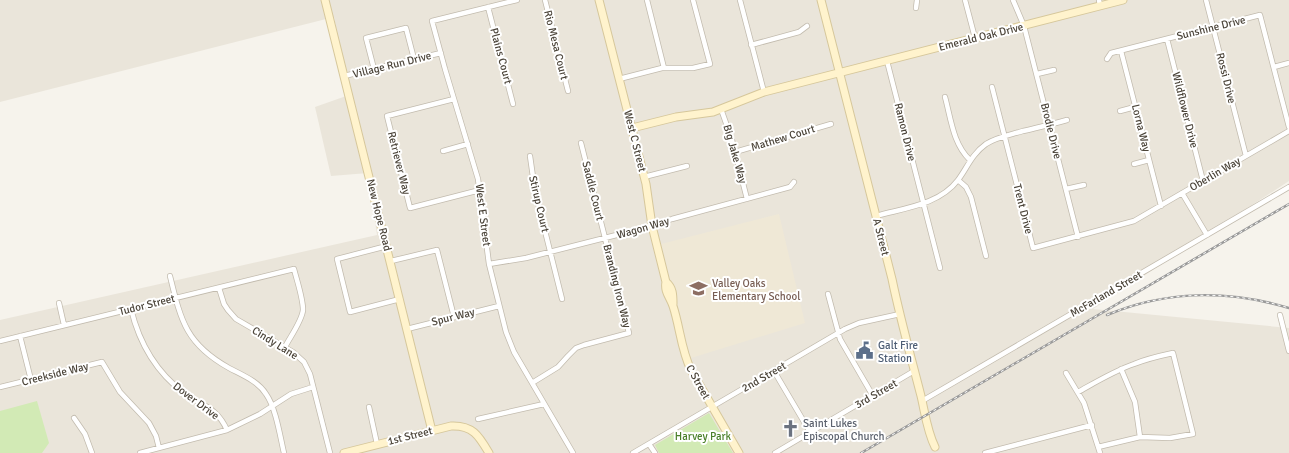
<svg xmlns="http://www.w3.org/2000/svg" width="1289" height="453" font-family="Signika,sans-serif">
<style>
.residential{fill:#eae5da}
.education{fill:#efe8d6}
.green{fill:#d2eab5}
.lines{fill:none;stroke-linecap:round;stroke-linejoin:round}
.street-casing{stroke:#c2bbae;stroke-width:6}
.secondary-casing{stroke:#d6c79b;stroke-width:9}
.street{stroke:#fff;stroke-width:4.5}
.secondary{stroke:#fff3cd;stroke-width:7}
.rail-casing{stroke:#9a9a9a;stroke-width:2.5}
.rail{stroke:#fff;stroke-width:1;stroke-dasharray:3;stroke-linecap:butt}
.labels{text-anchor:middle;dominant-baseline:central;stroke-width:4;stroke-linejoin:round;paint-order:stroke}
.street-label{font-size:11px;fill:#4b4439;stroke:#fff}
.education-label{font-size:11px;fill:#785e54;stroke:#fff;text-anchor:start}
.service-label{font-size:11px;fill:#4e5e75;stroke:#fff;text-anchor:start}
.worship-label{font-size:11px;fill:#5b616d;stroke:#fff;text-anchor:start}
.park-label{font-size:11px;fill:#4a7f2a;stroke:#fff}
</style>
<rect width="100%" height="100%" fill="#f6f3ec"/>
<path class="residential" d="M0,0H1289V181L1093,309L1289,328V453H0V320L377,235L368,173L331,176L315,107L349,95L334,17L0,102Z"/>
<path class="education" d="M779,214L805,323L691,358L661,244Z"/>
<path class="green" d="M37,401L49,443L42,453H0V411Z
M709,413L733,453H659L655,445Z"/>
<g class="lines">
<defs>
<path id="street" d="M517,0L432,21L445,69L478,179L489,264L506,332L514,352L573,453
M545,0L568,91
M647,0L664,68
M740,0L764,92
M965,0L975,38
M1013,0L1024,26L1078,237
M1099,0L1100,6
M1206,0L1246,156
M488,7L513,104
M916,8L917,0
M1167,39L1203,181
M751,45L799,32L807,26
M1121,51L1161,206
M1107,59L1111,53L1260,15L1289,127
M887,61L940,268
M1274,67L1289,63
M374,69L366,38L406,28L414,59
M1037,74L1054,70
M344,76L441,53
M619,79L662,68H693L710,64L693,0
M992,87L1033,248L1134,221L1289,131
M945,97C951,119 953,144 970,160
M454,99L387,116L410,208L480,190
M721,109L732,140L747,199
M1120,111L1135,107
M443,151L468,144
M735,152L831,124
M530,156L535,191L562,299
M1134,164L1149,160
M644,177L687,166
M958,180L966,187L971,197L986,256
M1066,189L1084,185
M1182,193L1207,235
M876,216C904,208 939,205 958,180C967,168 972,154 986,144C997,137 1010,135 1023,131C1037,128 1052,124 1067,120
M387,246L337,259L350,312L400,299
M391,261L437,250L454,317
M489,264L526,258L652,226L672,219L790,187L794,182
M170,276C181,321 186,344 229,368C242,375 258,381 266,394C276,408 280,436 284,453
M219,288L224,304L228,310L236,319L293,352L304,362L310,374L330,453
M828,294L840,339L873,396
M59,303L64,325
M131,309C139,342 156,372 184,393C202,406 217,407 227,430
M1280,315L1289,351
M407,329L499,306
M20,336L31,380
M0,341L294,269C297,281 303,298 303,310C302,321 290,337 285,347
M1121,369L1135,402L1140,437
M774,371L810,432
M1066,373L1084,403L1100,453
M532,383L558,367L568,356L576,348L584,345L629,333L581,143
M0,387L102,362L120,392L149,423L156,436L159,448
M1078,392C1096,382 1114,371 1134,364C1146,359 1159,356 1173,353L1193,434L1170,438L1140,437L1098,447
M922,401L1289,187
M369,407L377,444
M74,418L85,434L92,453
M478,419L544,404
M649,444L655,453
M140,453L227,430L260,414L291,394L313,387
M633,453L845,329L859,323L900,314
M775,453L914,371
M985,453L1092,425"/>
<path id="secondary" d="M325,0L432,431
M599,0L646,184L652,226L666,282C664,292 670,297 673,306C680,327 681,350 691,370L739,453
M821,0L892,279C900,318 911,357 921,396C925,413 927,431 935,447
M632,128L676,117L713,112L764,92L1123,0
M666,282C673,288 673,295 673,304
M344,453L451,426C473,425 479,436 489,453"/>
</defs>
<use href="#street" class="street-casing"/>
<use href="#secondary" class="secondary-casing"/>
<use href="#street" class="street"/>
<use href="#secondary" class="secondary"/>
<defs>
<path id="rail" d="M1107,315C1166,290 1229,290 1289,308
M861,453L1289,204"/>
</defs>
<use href="#rail" class="rail-casing"/>
<use href="#rail" class="rail"/>
</g>
<defs>
<symbol id="school-bare" viewBox="-9 -9 18 18"><path d="M0-5L7-2L0 1L-7-2ZM-4 1L0 2.5L4 1V4Q0 6-4 4Z" fill="#8d6e63" stroke="#fff" stroke-width="2.5" paint-order="stroke"/></symbol>
<symbol id="civic-bare" viewBox="-9 -9 18 18"><path d="M-.6-6.5H3V-4.5H.6V-3L4-1V1h2V6H-6V1h2V-1L-.6-3ZM-1.2 2.5V6h2.4V2.5Z" fill="#5c6f8a" stroke="#fff" stroke-width="2.5" paint-order="stroke"/></symbol>
<symbol id="church-bare" viewBox="-9 -9 18 18"><path d="M-1.2-6h2.4v3.5h3.3v2.4h-3.3V6h-2.4V-.1h-3.3v-2.4h3.3Z" fill="#6b7280" stroke="#fff" stroke-width="2.5" paint-order="stroke"/></symbol>
</defs>
<g fill-rule="evenodd">
<use href="#school-bare" x="686" y="276" width="25" height="25"/>
<use href="#civic-bare" x="852" y="338" width="25" height="25"/>
<use href="#church-bare" x="778" y="416" width="25" height="25"/>
</g>
<g class="labels">
<g class="street-label">
<text transform="translate(1211 28) rotate(-14)">Sunshine Drive</text>
<text transform="translate(981 37) rotate(-14)">Emerald Oak Drive</text>
<text transform="translate(556 45) rotate(76)">Rio Mesa Court</text>
<text transform="translate(501 56) rotate(75)">Plains Court</text>
<text transform="translate(392 65) rotate(-14)">Village Run Drive</text>
<text transform="translate(1226 78) rotate(76)">Rossi Drive</text>
<text transform="translate(1185 110) rotate(76)">Wildflower Drive</text>
<text transform="translate(1141 128) rotate(76)">Lorna Way</text>
<text transform="translate(1051 131) rotate(76)">Brodie Drive</text>
<text transform="translate(905 132) rotate(76)">Ramon Drive</text>
<text transform="translate(783 138) rotate(-17)">Mathew Court</text>
<text transform="translate(635 141) rotate(76)">West C Street</text>
<text transform="translate(735 154) rotate(74)">Big Jake Way</text>
<text transform="translate(399 163) rotate(76)">Retriever Way</text>
<text transform="translate(1215 174) rotate(-30)">Oberlin Way</text>
<text transform="translate(593 191) rotate(76)">Saddle Court</text>
<text transform="translate(539 204) rotate(77)">Stirup Court</text>
<text transform="translate(1023 209) rotate(76)">Trent Drive</text>
<text transform="translate(379 215) rotate(76)">New Hope Road</text>
<text transform="translate(483 215) rotate(83)">West E Street</text>
<text transform="translate(643 228) rotate(-16)">Wagon Way</text>
<text transform="translate(881 237) rotate(76)">A Street</text>
<text transform="translate(617 286) rotate(76)">Branding Iron Way</text>
<text transform="translate(1106 294) rotate(-30)">McFarland Street</text>
<text transform="translate(147 305) rotate(-14)">Tudor Street</text>
<text transform="translate(453 317) rotate(-14)">Spur Way</text>
<text transform="translate(275 343) rotate(32)">Cindy Lane</text>
<text transform="translate(55 374) rotate(-14)">Creekside Way</text>
<text transform="translate(764 377) rotate(-30)">2nd Street</text>
<text transform="translate(698 382) rotate(61)">C Street</text>
<text transform="translate(876 394) rotate(-30)">3rd Street</text>
<text transform="translate(196 401) rotate(37)">Dover Drive</text>
<text transform="translate(410 436) rotate(-14)">1st Street</text>
</g>
<g class="education-label">
<text x="712" y="283">Valley Oaks<tspan x="712" dy="13">Elementary School</tspan></text>
</g>
<g class="service-label">
<text x="878" y="345">Galt Fire<tspan x="878" dy="13">Station</tspan></text>
</g>
<g class="worship-label">
<text x="803" y="423">Saint Lukes<tspan x="803" dy="13">Episcopal Church</tspan></text>
</g>
<g class="park-label">
<text x="703" y="436">Harvey Park</text>
</g>
</g>
</svg>
